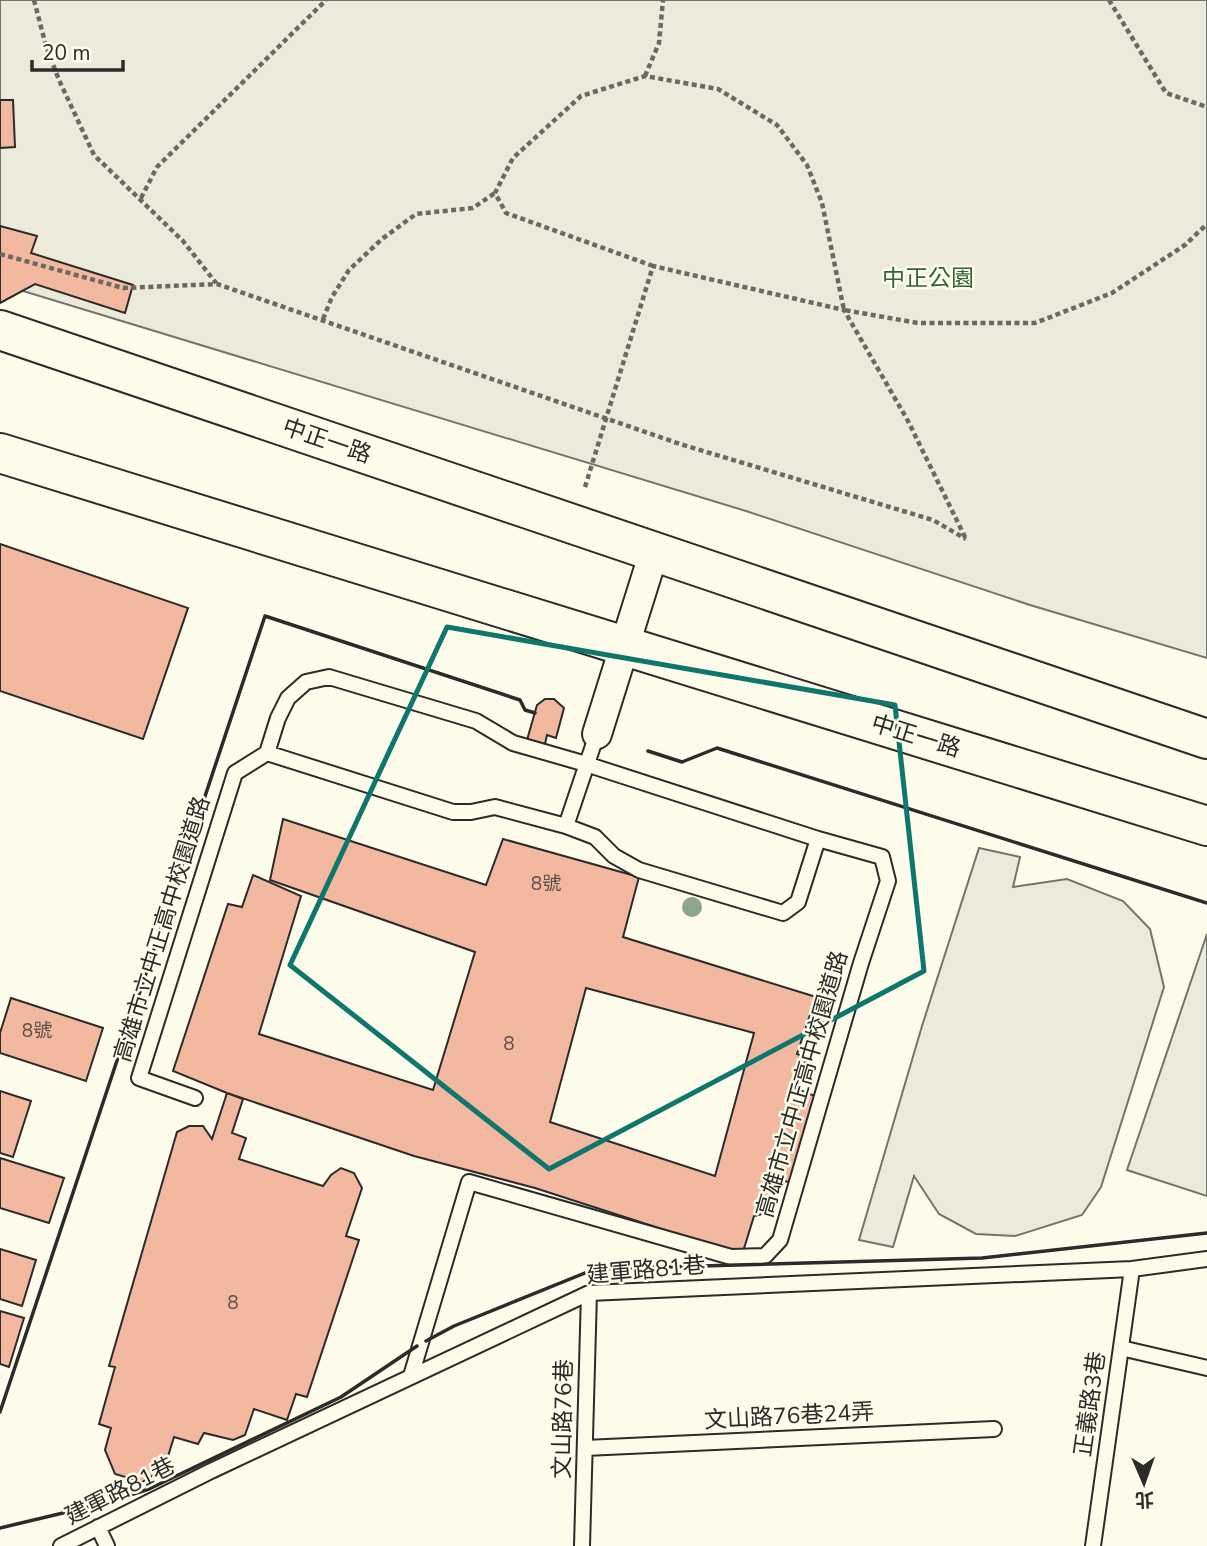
<svg xmlns="http://www.w3.org/2000/svg" width="1207" height="1546" font-family="'Nunito Sans','Noto Sans TC',sans-serif">
<style>
.green{fill:#ecebdb;stroke:#74746e;stroke-width:2}
.building{fill:#f2b8a0;stroke:#2b2b2b;stroke-width:2;fill-rule:evenodd}
.lines{fill:none;stroke-linecap:round;stroke-linejoin:round}
.lane-casing{stroke:#2b2b2b;stroke-width:18}
.street-casing{stroke:#2b2b2b;stroke-width:32}
.secondary-casing{stroke:#2b2b2b;stroke-width:42}
.path{stroke:#6a6964;stroke-width:4.5;stroke-dasharray:5 3.5;stroke-linecap:butt}
.lane{stroke:#fdfbea;stroke-width:14}
.street{stroke:#fdfbea;stroke-width:28}
.secondary{stroke:#fdfbea;stroke-width:38}
.wall{stroke:#2b2b2b;stroke-width:3.5}
.tree{fill:#8ea78a}
.marked{fill:none;stroke:#0f766e;stroke-width:5;stroke-linejoin:round}
.labels{text-anchor:middle;dominant-baseline:central;stroke-width:5;stroke-linejoin:round;paint-order:stroke}
.number-label{font-size:19px;fill:#5d4e48}
.park-label{font-size:23px;fill:#34623c;stroke:#fdfbea}
.street-label{font-size:23px;fill:#2b2b2b;stroke:#fdfbea}
</style>
<rect width="100%" height="100%" fill="#fdfbea"/>
<path class="green" d="M0,0H1207V658L1030,605L746,511L0,284Z
M979,848L1020,857L1013,887L1067,879L1123,901L1150,929L1164,987L1101,1187L1082,1215L1015,1236L976,1234L939,1214L914,1176L893,1247L859,1240L922,1026Z
M1207,934V1196L1127,1170Z"/>
<path class="building" d="M0,100H13L15,147L0,148Z
M0,226L37,236L31,253L133,285L125,313L35,284L0,303Z
M0,544L188,608L143,739L0,691Z
M545,699H554L564,708L556,738L547,735L545,744L527,740L537,705Z
M283,819L486,885L503,839L639,877L623,937L816,997L797,1054L807,1058L795,1088L815,1096L793,1182L778,1181L771,1212L754,1216L742,1255L535,1188L414,1156L227,1093L173,1071L228,904L242,907L253,875L301,896L259,1034L433,1090L475,952L270,880ZM586,988L754,1033L715,1176L550,1122Z
M11,998L103,1028L86,1081L0,1053V1033Z
M0,1091L31,1101L13,1157L0,1153Z
M227,1093L243,1099L232,1133L246,1138L239,1159L323,1186L331,1175L341,1168L354,1173L362,1188L346,1236L359,1240L307,1397L296,1394L287,1420L254,1409L245,1435L233,1440L204,1433L198,1444L174,1437L164,1469L142,1482L115,1474L105,1450L111,1428L99,1424L115,1367L109,1366L177,1132L189,1126H203L212,1139Z
M0,1158L64,1178L49,1223L0,1208Z
M0,1249L36,1260L22,1306L0,1299Z
M0,1311L24,1318L9,1367L0,1364Z"/>
<g class="lines">
<defs>
<path id="lane" d="M267,753L453,812H471L495,807L566,826L595,837L614,856L639,870L783,913L798,902L818,839
M566,826L597,734
M195,1098L139,1078L235,773L267,753L278,718L288,698L306,682L329,677L476,721L513,743L586,764L818,839L882,857L888,881L861,963L780,1240L765,1256L731,1257L469,1182L411,1376
M1121,1348L1207,1368
M585,1448L994,1429
M98,1527L107,1546
M61,1546L211,1471L589,1293L1132,1269L1207,1259
M582,1546L589,1293
M1093,1546L1132,1269"/>
<path id="street" d="M597,734L654,552"/>
<path id="secondary" d="M0,330L1207,739
M0,453L1207,826"/>
</defs>
<use href="#lane" class="lane-casing"/>
<use href="#street" class="street-casing"/>
<use href="#secondary" class="secondary-casing"/>
<path class="path" d="M34,0L46,46L59,80L94,155L183,241L216,283
M1109,0L1166,93L1207,107
M645,76L659,43L663,0
M141,198L157,167L326,0
M0,254L123,288L217,284L680,444L933,520L966,539
M653,266L506,213L495,193L513,158L581,96L645,76L718,89L777,125L807,165L822,203L844,310L918,323H1035L1112,293L1185,245L1207,224
M323,319L332,297L349,270L382,239L416,214L473,208L495,193
M585,487L653,266L844,310L908,421L965,537"/>
<use href="#lane" class="lane"/>
<use href="#street" class="street"/>
<use href="#secondary" class="secondary"/>
<path class="wall" d="M648,751L682,762L717,748L1207,903
M426,1341L454,1326L595,1269L982,1258L1207,1233
M0,1412L265,616L520,700L525,710L535,713
M0,1528L105,1503L149,1489L341,1397L417,1346"/>
</g>
<circle class="tree" cx="692" cy="907" r="10"/>
<path class="marked" d="M447,627L895,705L924,971L549,1169L290,965Z"/>
<g class="labels">
<g class="number-label">
<text x="546" y="884">8號</text>
<text x="37" y="1031">8號</text>
<text x="509" y="1044">8</text>
<text x="233" y="1303">8</text>
</g>
<g class="park-label">
<text x="928" y="278">中正公園</text>
</g>
<g class="street-label">
<text transform="translate(327 441) rotate(19)">中正一路</text>
<text transform="translate(916 736) rotate(17)">中正一路</text>
<text transform="translate(162 929) rotate(-73)">高雄市立中正高中校園道路</text>
<text transform="translate(802 1084) rotate(-74)">高雄市立中正高中校園道路</text>
<text transform="translate(646 1270) rotate(-5)">建軍路81巷</text>
<text transform="translate(1090 1404) rotate(-82)">正義路3巷</text>
<text transform="translate(789 1416) rotate(-3)">文山路76巷24弄</text>
<text transform="translate(563 1419) rotate(-89)">文山路76巷</text>
<text transform="translate(120 1491) rotate(-27)">建軍路81巷</text>
</g>
</g>
<g transform="translate(1144 1483) rotate(178)" stroke="#fdfbea" stroke-width="5" paint-order="stroke">
<path d="M0-5L12 26L0 18L-12 26Z" fill="#2b2b2b"/>
<text y="-10" font-size="19" font-weight="bold" text-anchor="middle" fill="#2b2b2b">北</text>
</g>
<path d="M32 60v10h91v-10" fill="none" stroke="#2b2b2b" stroke-width="3.5"/>
<text x="42" y="60" font-size="21" fill="#2b2b2b" stroke="#fdfbea" stroke-width="5" paint-order="stroke">20 m</text>
</svg>
